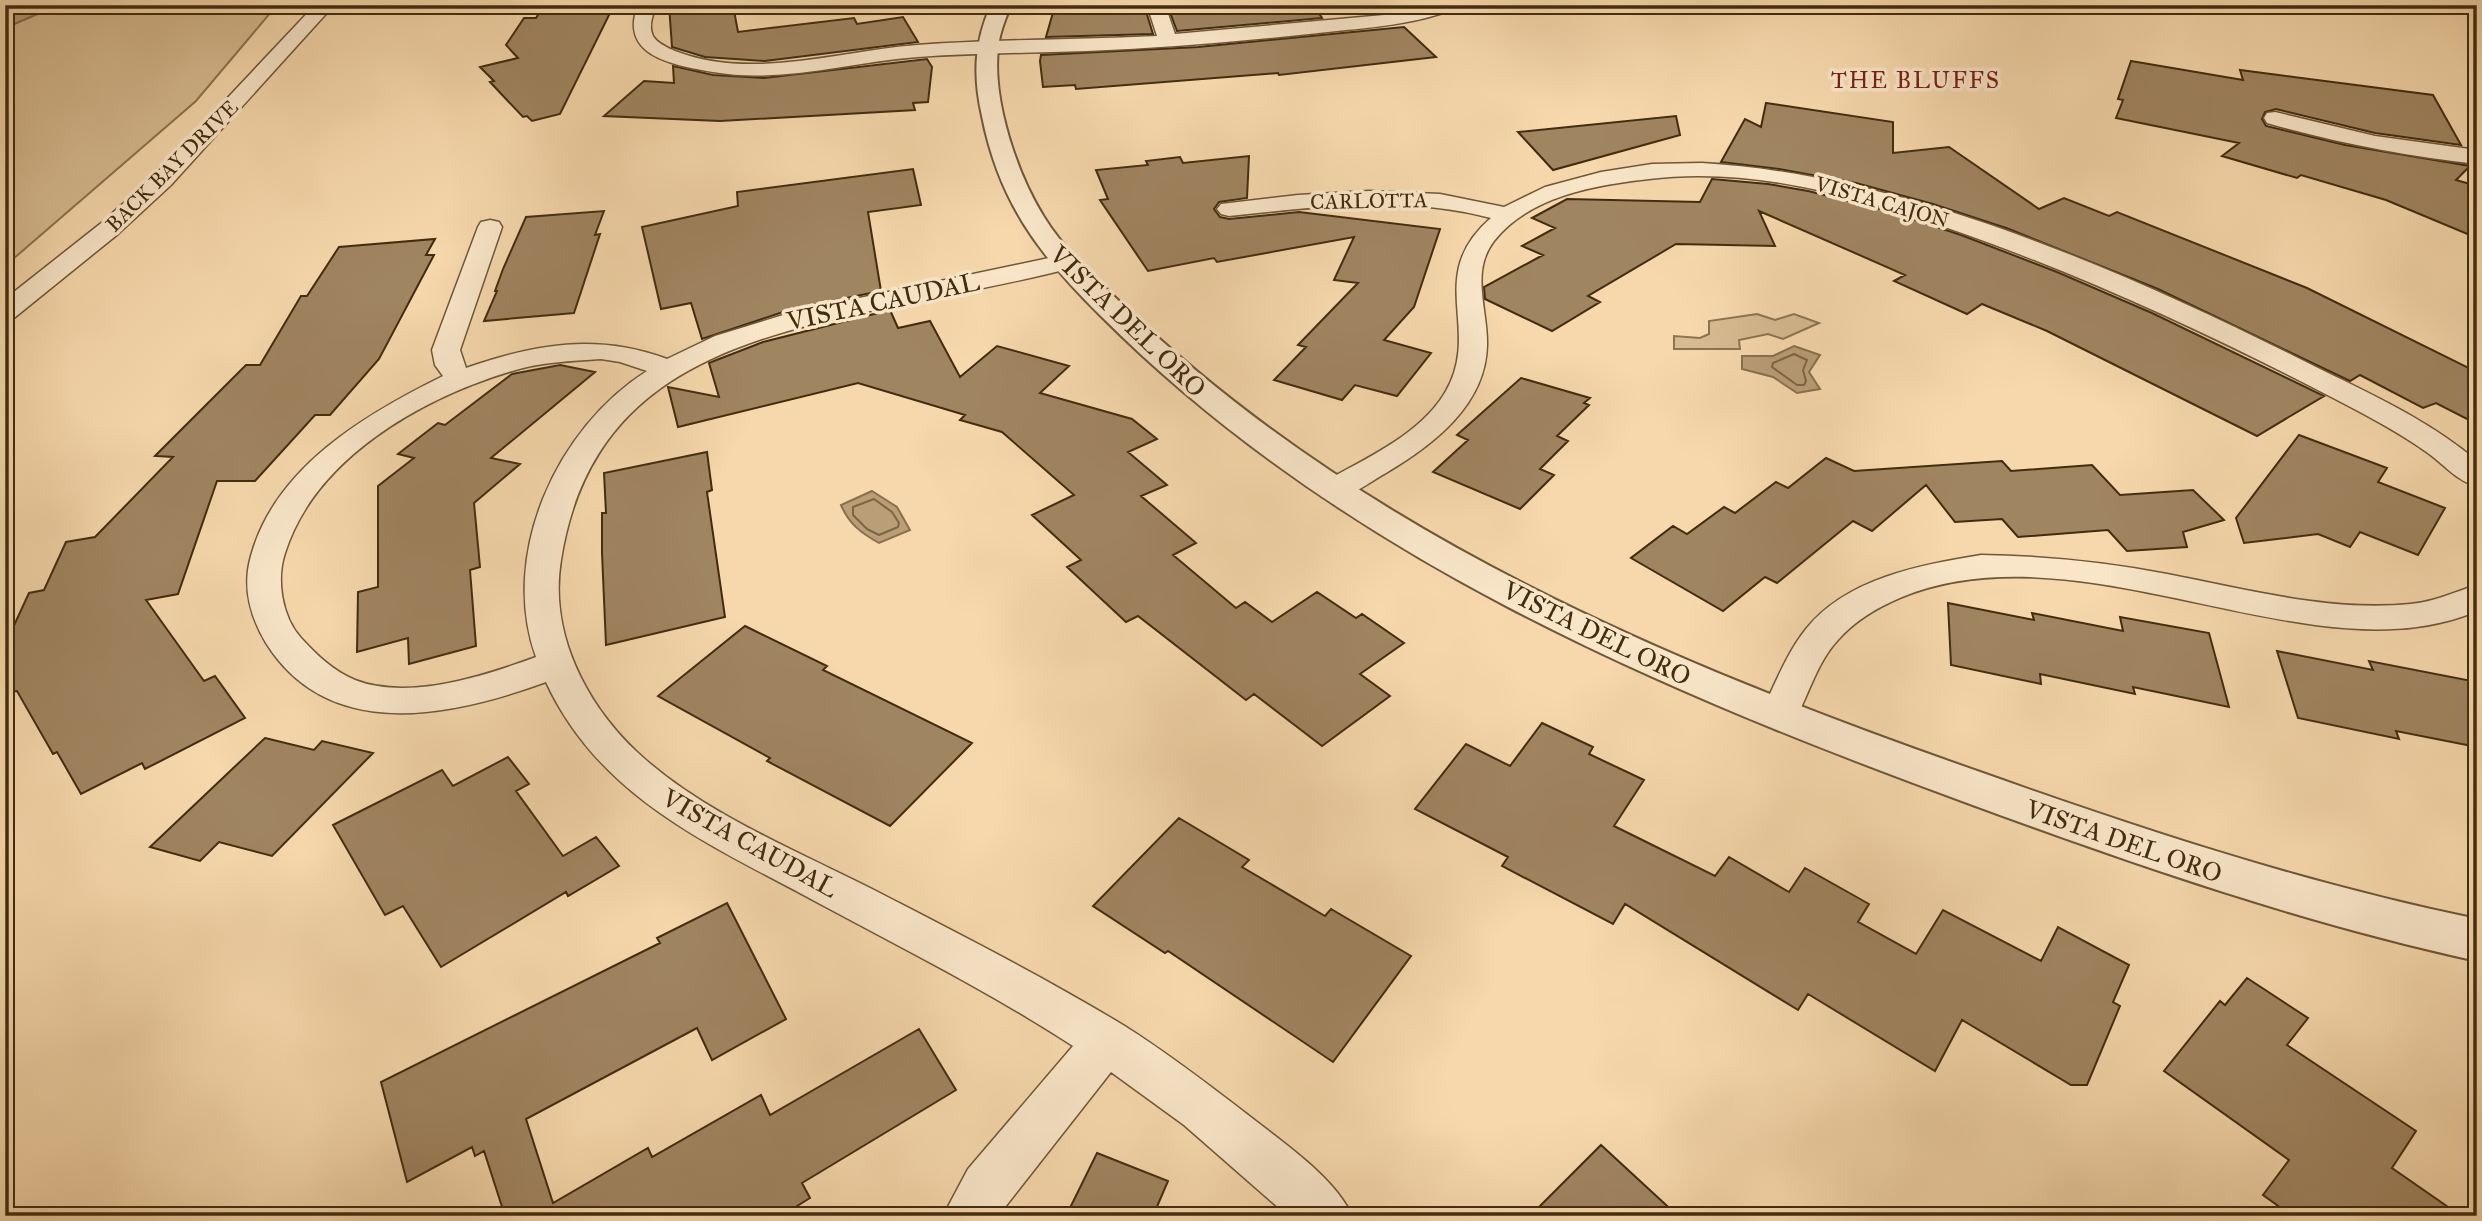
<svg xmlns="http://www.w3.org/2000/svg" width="2482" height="1221" font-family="'IM FELL Great Primer',serif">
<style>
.green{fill:#d7bb91;stroke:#8c7450;stroke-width:2}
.water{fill:#b99e77;stroke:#89704e;stroke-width:2}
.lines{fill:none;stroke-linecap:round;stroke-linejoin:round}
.shore{stroke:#7e6544;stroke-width:2}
.building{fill:#a08561;stroke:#422c10;stroke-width:2}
.minor-casing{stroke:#6f5737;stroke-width:3}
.tertiary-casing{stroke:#6f5737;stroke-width:4}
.minor{fill:#f9e6c9;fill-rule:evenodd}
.tertiary{fill:#f9e6c9;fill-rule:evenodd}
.labels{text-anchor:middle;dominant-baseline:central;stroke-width:7;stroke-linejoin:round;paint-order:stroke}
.far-street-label{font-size:21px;fill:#422c10;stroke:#f9e6c9}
.far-neighbourhood-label{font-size:23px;letter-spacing:2px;fill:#7a1f14;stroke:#f9e6c9}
.street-label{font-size:26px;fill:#422c10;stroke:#f9e6c9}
</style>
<rect width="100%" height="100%" fill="#f6d8ac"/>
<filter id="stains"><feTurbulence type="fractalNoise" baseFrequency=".00286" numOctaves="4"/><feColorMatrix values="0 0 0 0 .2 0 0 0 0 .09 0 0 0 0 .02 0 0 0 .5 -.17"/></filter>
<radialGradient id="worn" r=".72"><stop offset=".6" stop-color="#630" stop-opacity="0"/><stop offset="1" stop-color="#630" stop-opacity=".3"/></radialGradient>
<path class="green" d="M58,5H277L196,101L5,266V28Z
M1757,314L1775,320L1794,314L1819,323L1783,339L1768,334L1739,340L1740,349H1674V336L1700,338L1709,334V321Z"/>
<path class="water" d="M5,5H58L5,28Z
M1794,346L1820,355L1809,372L1820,389L1797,393L1773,377L1742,369V356H1773Z
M872,491L897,507L910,530L879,543C861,533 849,524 841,505Z"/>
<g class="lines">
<path class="shore" d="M1794,354L1807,360L1803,370L1806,381L1804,385H1797L1772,367L1773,363Z
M874,499L892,512L899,523L898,527L879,535L867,529L853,515V507Z"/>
</g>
<path class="building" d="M544,5H614L560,114L532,121L527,116L523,117L490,82L494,81L480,67L518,58L506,45L524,18H536Z
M669,5H733L738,32L854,18L857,24L903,17L918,42L765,61L705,57L672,47Z
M1064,5H1120L1119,10L1145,8L1153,34L1046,37L1054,9H1063Z
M1191,5H1314L1322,18L1177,31L1168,7Z
M1404,27L1436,57L1279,75L1278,73L1076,89L1075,85L1043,87L1040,61L1041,55L1198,47Z
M927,59L932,67L928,102L913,103L915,110L720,121L604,116L644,81L674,83L673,66L713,75L764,78Z
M2131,61L2243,80L2240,70L2433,95L2461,145L2375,133L2276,109L2265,112L2262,119L2266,126L2345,145L2470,166L2456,180L2477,186V238L2386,200L2301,175L2297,178L2222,156L2239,143L2116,118L2123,100L2118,99Z
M1766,103L1893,122V153L1949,147L2039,209L2064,198L2109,216L2117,212L2307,288L2477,372V424L2436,403L2423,408L2360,375L2350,381L2158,289L2009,229L1933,204L1856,183L1779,169L1721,162L1745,119L1761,127Z
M1676,116L1680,135L1553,170L1518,132Z
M1249,156L1247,198L1219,202L1214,209L1220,217L1229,219L1299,212L1440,229L1414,307L1384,340L1431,353L1397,396L1355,385L1342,400L1274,380L1306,347L1298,345L1358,283L1334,280L1354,237L1217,262L1214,258L1148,271L1100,200L1108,199L1096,170L1148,165L1146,161L1180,157L1183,163Z
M913,169L921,205L868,212L881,291L792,309L702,339L691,303L661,309L642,227L738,206L737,192Z
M1712,179L1768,184L1808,191L1885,210L1961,235L2057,272L2152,313L2324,396L2257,436L2047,331L1982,304L1967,314L1894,281L1905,275L1759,211L1775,246L1676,244L1588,296L1600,302L1552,331L1485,299L1484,287L1543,255L1522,246L1555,228L1532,218L1567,199L1700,202Z
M604,211L595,235L600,234L574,313L484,321L497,291H495L503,269L526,217Z
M435,239L426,255H434L379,359L330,415H315L255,481H217L178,594L146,600L204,681L215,676L245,718L145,769L142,763L81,794L57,752L53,754L17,691L5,693V645L29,593L44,590L66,542L95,537L173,457L155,456L246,365H260L301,296H307L339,247Z
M890,310L898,328L930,321L960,377L997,346L1069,366L1040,393L1132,419L1157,439L1128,452L1167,485L1141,496L1196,543L1173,555L1236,608L1245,602L1272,622L1317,592L1356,618L1362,614L1404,643L1360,674L1390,696L1322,746L1254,694L1246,700L1138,616L1126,622L1067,567L1081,560L1032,515L1074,495L1002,432L960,420L965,415L858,383L678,427L668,387L719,397L709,363L714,361L763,342Z
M560,365L595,372L491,458L520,464L474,503L480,567L470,570L476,646L409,664L408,638L357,652L358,592L378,587V486L414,458L398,454L438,423L445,425L512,374Z
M1521,378L1590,398L1584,403L1589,405L1557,436L1568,441L1540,469L1554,475L1520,509L1433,472L1468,440L1457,435Z
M2299,435L2387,468L2378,482L2445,508L2418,555L2360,532L2350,547L2318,534L2244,543L2236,518Z
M707,452L712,490L707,492L725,617L606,645L602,553V513H606L604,473Z
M1826,458L1854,471L2002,461L2011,471L2092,465L2120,495L2193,490L2224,520L2183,532L2187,547L2127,551L2108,530L2018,537L2002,519L1955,522L1926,485L1872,531L1853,521L1777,583L1765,577L1723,611L1631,558L1673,526L1687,534L1724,507L1735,513L1776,482L1788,488Z
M1948,603L2034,620L2032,613L2123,631L2120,617L2209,633L2229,707L2133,687L2135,694L2040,674L2041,684L1951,665Z
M745,626L827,666L823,670L972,743L890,826L767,761L770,758L658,696Z
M2277,651L2373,670L2369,661L2477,682V747L2396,731L2399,739L2298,718Z
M1542,723L1593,747L1589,754L1644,780L1614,826L1715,876L1729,857L1789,892L1805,868L1869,904L1858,922L1916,954L1943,910L2041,961L2058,927L2129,965L2113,1002L2120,1006L2087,1085H2071L1962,1020L1935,1071L1808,994L1798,1010L1625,904L1613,924L1502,866L1508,857L1415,809L1466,744L1510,766Z
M265,738L314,750L322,741L373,753L272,856L219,842L200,861L150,847Z
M508,757L529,784L516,791L563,856L596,837L619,866L568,896L566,892L441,967L403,906L385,915L333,825L442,770L453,786Z
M1179,818L1249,860L1242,867L1325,916L1331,909L1411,956L1333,1062L1168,951L1165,953L1093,906Z
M727,903L786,1019L712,1060L697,1028L526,1119L553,1203L648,1148L652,1157L761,1095L770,1115L919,1029L956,1090L802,1183L810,1198L781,1216H505L484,1151L475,1156L472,1147L407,1182L381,1082L660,943L657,938Z
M2247,978L2308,1018L2287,1045L2416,1131L2392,1168L2461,1216H2292L2263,1195L2289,1160L2164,1071L2220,1001L2225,1005Z
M1601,1145L1678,1216H1530Z
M1097,1153L1168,1181L1153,1216H1066Z"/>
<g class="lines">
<defs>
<path id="minor" d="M315,5H334L171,185L118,234L14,318L5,320V299L100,224L155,175Z
M638,5H656C653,15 648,26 653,36C657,43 668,48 675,51C752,81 839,51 917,45C997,39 1077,40 1157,36L1147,5H1165L1175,34L1384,15L1430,5H1457L1454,9C1407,27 1359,28 1309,34C1235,42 1161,48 1087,51C1031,53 974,53 918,57C850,62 781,84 713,72C675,65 618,57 638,5Z
M2275,112L2375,136L2477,150V164C2406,156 2336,143 2267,123L2264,118L2267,113Z
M1702,163C1904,175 2118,268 2298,358C2359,389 2424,416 2477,461V486C2457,482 2442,462 2425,451C2398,432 2368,416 2339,401C2216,337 2092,279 1962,233C1863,198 1755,166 1649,179C1596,185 1529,196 1494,241C1470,272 1488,310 1487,345C1486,405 1433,445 1386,473C1366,484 1345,503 1322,497L1317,490L1322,483C1364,459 1421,435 1446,391C1482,328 1424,276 1491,218C1405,195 1316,207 1229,216L1221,214L1217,209L1221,204L1298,195L1369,191L1440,194L1504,207L1545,187L1601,172L1652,164Z
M490,220L499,222L502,227L460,350L466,368C535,344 597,333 667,359L715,336L793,312L1063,255L1072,258L1076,263L1072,268C1005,285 937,297 870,311C719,343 588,387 561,560C549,632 585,703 637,752C701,812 795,850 874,890C957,933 1042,976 1123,1025C1166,1052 1208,1084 1248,1115C1281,1141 1336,1178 1352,1216H1288L1184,1125L1111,1072L998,1216H943L968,1169L1073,1046C993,994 908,951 824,906C716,847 601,801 546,682C453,716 329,744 266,643C250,616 242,587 251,556C275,467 366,414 443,376L435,365L432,350L478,227L481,222ZM601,359L620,362L647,371C557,428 499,554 536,657C484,676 409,701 355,680C333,671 317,655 301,638C282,617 276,580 285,553C315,458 422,398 512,371C541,362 571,361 601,359Z
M1981,555C2044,556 2105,562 2167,574C2246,589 2328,612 2410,604C2434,602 2454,592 2477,585V611C2425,633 2369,632 2315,625C2184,608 2030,545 1902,597C1878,607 1855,620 1837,641C1816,664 1808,698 1792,725L1779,729L1766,725L1760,715C1774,687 1786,654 1806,629C1847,578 1920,565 1981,555Z"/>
<path id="tertiary" d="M991,5H1011C1005,20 999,34 998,49C992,100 1017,174 1044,217C1065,251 1096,279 1124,306C1363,536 1672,664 1980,772C2143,830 2307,884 2477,919V961C2303,923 2136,865 1970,804C1656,689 1341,556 1101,316C1039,255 999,202 982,116C973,76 974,43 991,5Z"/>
</defs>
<use href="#minor" class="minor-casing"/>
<use href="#tertiary" class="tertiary-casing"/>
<use href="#minor" class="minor"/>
<use href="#tertiary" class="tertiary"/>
</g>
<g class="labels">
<g class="far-street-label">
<text transform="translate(172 166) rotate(-45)">BACK BAY DRIVE</text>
<text transform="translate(1369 201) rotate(-1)">CARLOTTA</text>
<text transform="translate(1882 202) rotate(16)">VISTA CAJON</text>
</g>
<g class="far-neighbourhood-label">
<text x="1916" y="80">THE BLUFFS</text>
</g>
<g class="street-label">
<text transform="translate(883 301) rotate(-12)">VISTA CAUDAL</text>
<text transform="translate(1128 321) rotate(44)">VISTA DEL ORO</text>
<text transform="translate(1597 633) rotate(26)">VISTA DEL ORO</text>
<text transform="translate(2124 841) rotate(19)">VISTA DEL ORO</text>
<text transform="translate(750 843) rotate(29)">VISTA CAUDAL</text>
</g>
</g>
<rect width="2482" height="1221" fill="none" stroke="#f6d8ac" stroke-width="28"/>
<rect x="7" y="7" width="2468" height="1207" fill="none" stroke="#422c10" stroke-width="3.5"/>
<rect x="14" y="14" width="2454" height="1193" fill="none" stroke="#422c10" stroke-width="2"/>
<rect width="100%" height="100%" filter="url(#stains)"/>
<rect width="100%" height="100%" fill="url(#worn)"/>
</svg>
